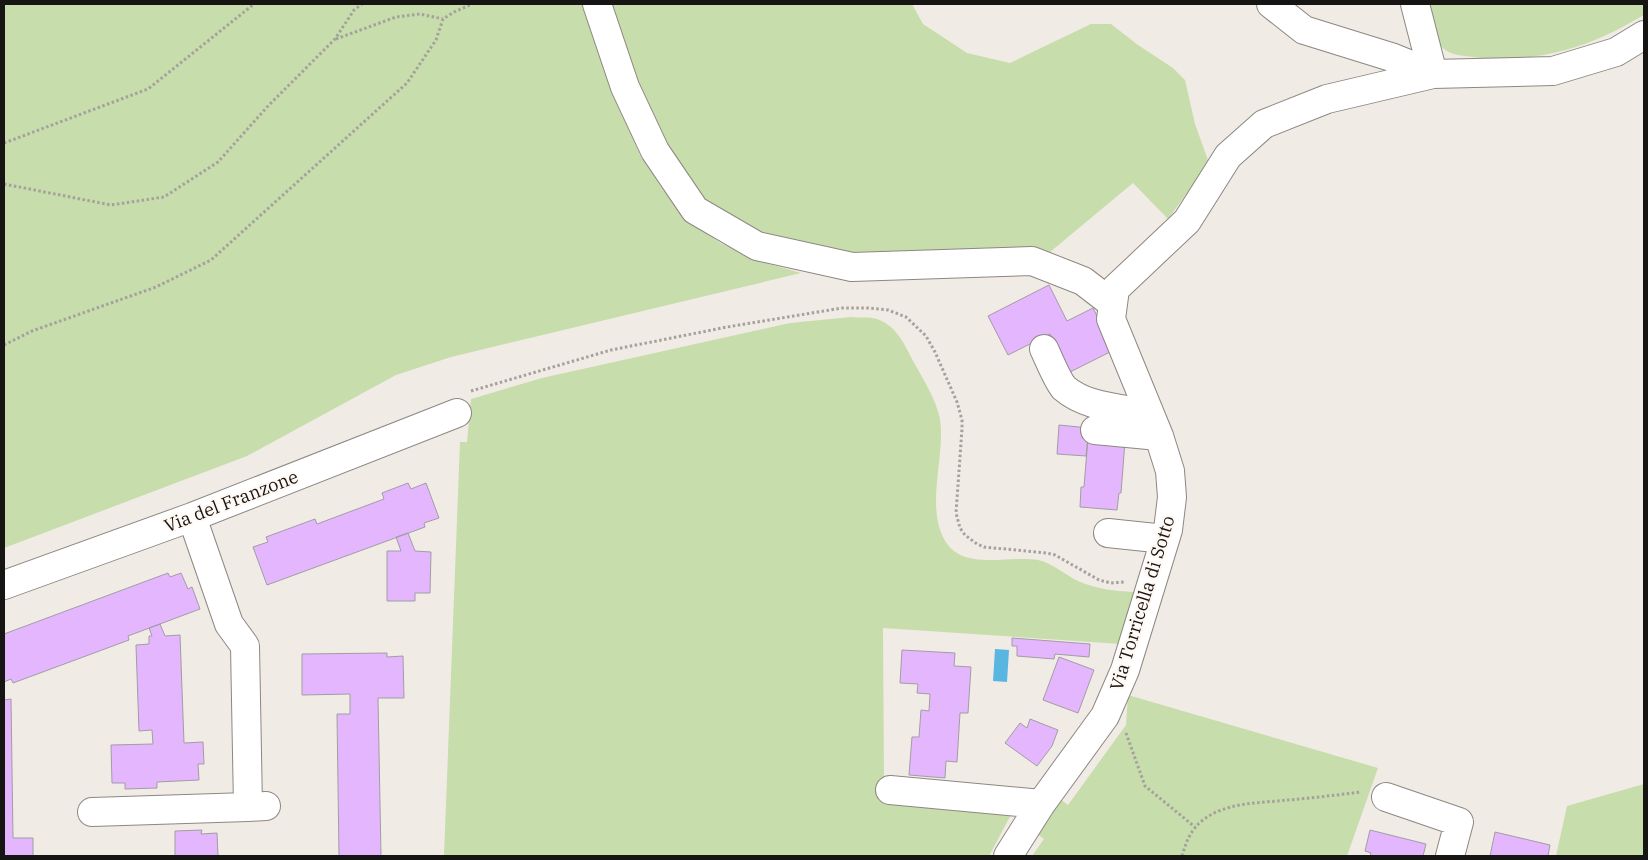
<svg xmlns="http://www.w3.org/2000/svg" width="1648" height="860" font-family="'IBM Plex Serif',serif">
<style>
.green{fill:#c7ddab}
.water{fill:#59b6e0}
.building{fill:#e4b6fd;stroke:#a19da3}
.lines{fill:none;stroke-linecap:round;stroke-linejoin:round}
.minor-casing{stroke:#8d8782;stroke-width:30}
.path{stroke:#a5a19d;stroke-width:3;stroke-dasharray:2.5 2.5;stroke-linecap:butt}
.minor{stroke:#fff;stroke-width:28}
.labels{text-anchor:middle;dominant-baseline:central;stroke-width:4.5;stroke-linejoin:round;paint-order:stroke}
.street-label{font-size:18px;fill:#171513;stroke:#fff8f3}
</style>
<rect width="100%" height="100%" fill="#f1ebe6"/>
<path class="green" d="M4,4H582L609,83L640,155L663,190L685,217L720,243L766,263L801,273L451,357L396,375L247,456L4,548Z
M606,4H912L923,24L967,53L1010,63L1091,24H1111L1138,45L1173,68L1185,80L1195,124L1209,163L1168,219L1133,183L1050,252L862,258L751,231L705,205L664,153Z
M1425,4H1644V15C1631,22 1618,30 1604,36C1565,54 1516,63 1473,57C1464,56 1451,55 1444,49C1433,40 1428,16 1425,4Z
M851,317C858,318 866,317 873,318C895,323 904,343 913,361C923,379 936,399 940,419C946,457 923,512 948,545C967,570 1012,555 1038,560C1053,563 1065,575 1078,581C1096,589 1115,591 1134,592L1121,644L883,628L884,782L1013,811L989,856H444L460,442H467L471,399L542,378L790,323Z
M1128,695L1378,768L1347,856H1032L1044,839L1037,834L1060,799L1068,805L1126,725Z
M1644,784V856H1556L1567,806Z"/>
<path class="water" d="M995,649L1009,650L1007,682L993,681Z"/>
<path class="building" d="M1049,285L1067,321L1093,308L1114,350L1070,372L1050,334L1008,355L988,316Z
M1059,425L1089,428L1086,456L1057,454Z
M1088,438L1125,441L1121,493H1119L1117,510L1080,507L1081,487H1084Z
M408,483L411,489L426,483L439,518L424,523L425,527L267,585L253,547L268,542L266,537L315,519L317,524L384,499L382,493Z
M408,533L415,551L431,552L430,593H415V601H387V551H401L396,537Z
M168,573L170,577L181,573L188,589L192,587L200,609L128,636L129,640L13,683L11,679L4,682V634Z
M160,624L165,636L180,635L184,743L203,742L204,764H198L199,780L157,782V788L125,789V783H112L111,745L153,744L152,730L139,731L136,645L149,644V636H152L149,628Z
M1012,638L1090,644L1089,657L1055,654L1054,659L1017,656V646H1012Z
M902,650L955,653L954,666L971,667L968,713H960L957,762L946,761L945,778L909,775L912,737H919L921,710L929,711L930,694L917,693L918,684L900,683Z
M387,653V657L403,656L404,698H378L381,856H339L337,714H350V694L302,695V654Z
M1059,657L1094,670L1078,713L1043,700Z
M11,699L13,838H33V856H4V700Z
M1030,719L1058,730L1052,746L1037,766L1005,743L1020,723L1027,728Z
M202,830L201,834L217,833L218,856H175V831Z
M1370,830L1426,844L1423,856H1370L1371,853L1365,851Z
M1495,832L1550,845L1548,856H1490Z"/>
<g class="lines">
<defs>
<path id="minor" d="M597,4L625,87L655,151L695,210L757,246L852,267L1032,261L1083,281L1113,304
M1271,4L1304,30L1391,57L1433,74
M1415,4L1433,74
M1044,349C1049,359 1057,380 1064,388C1087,408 1122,408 1150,414
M1095,430L1159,436
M192,517L229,624L245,646L248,807L266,806
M1108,533L1165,539
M4,585L192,517L457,413
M890,790L1041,804
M1386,797L1459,822L1450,856
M92,812L248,807
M1008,856L1041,804L1105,716L1125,670L1168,530L1172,497L1170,471L1159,436L1111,319L1115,289L1187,221L1228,156L1264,124L1327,99L1433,74L1553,71L1616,52L1644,35"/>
</defs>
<use href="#minor" class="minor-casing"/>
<path class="path" d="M336,39L396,17L420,14L443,19
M4,143L148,89L254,4
M4,184L111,205L164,197L218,162L268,106L335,39L354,10L362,4
M4,345L32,331L156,287L211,260L407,83L436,40L443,19L454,12L472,4
M471,391L611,350L727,327L842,308H870L888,310L906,317L926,336L935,352L957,402L962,420V429L956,513L960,528L965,535L977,544L984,547L1047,553L1055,555L1099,580L1111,583L1124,582
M1126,733L1145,786L1195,827
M1182,856C1186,842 1191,829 1203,820C1226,802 1260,803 1288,800C1312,798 1337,795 1361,792"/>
<use href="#minor" class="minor"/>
</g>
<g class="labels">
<g class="street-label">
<text transform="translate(231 501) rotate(-21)">Via del Franzone</text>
<text transform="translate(1142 603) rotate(-73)">Via Torricella di Sotto</text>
</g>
</g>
<rect width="1648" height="860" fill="none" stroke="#171513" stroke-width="10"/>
</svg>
